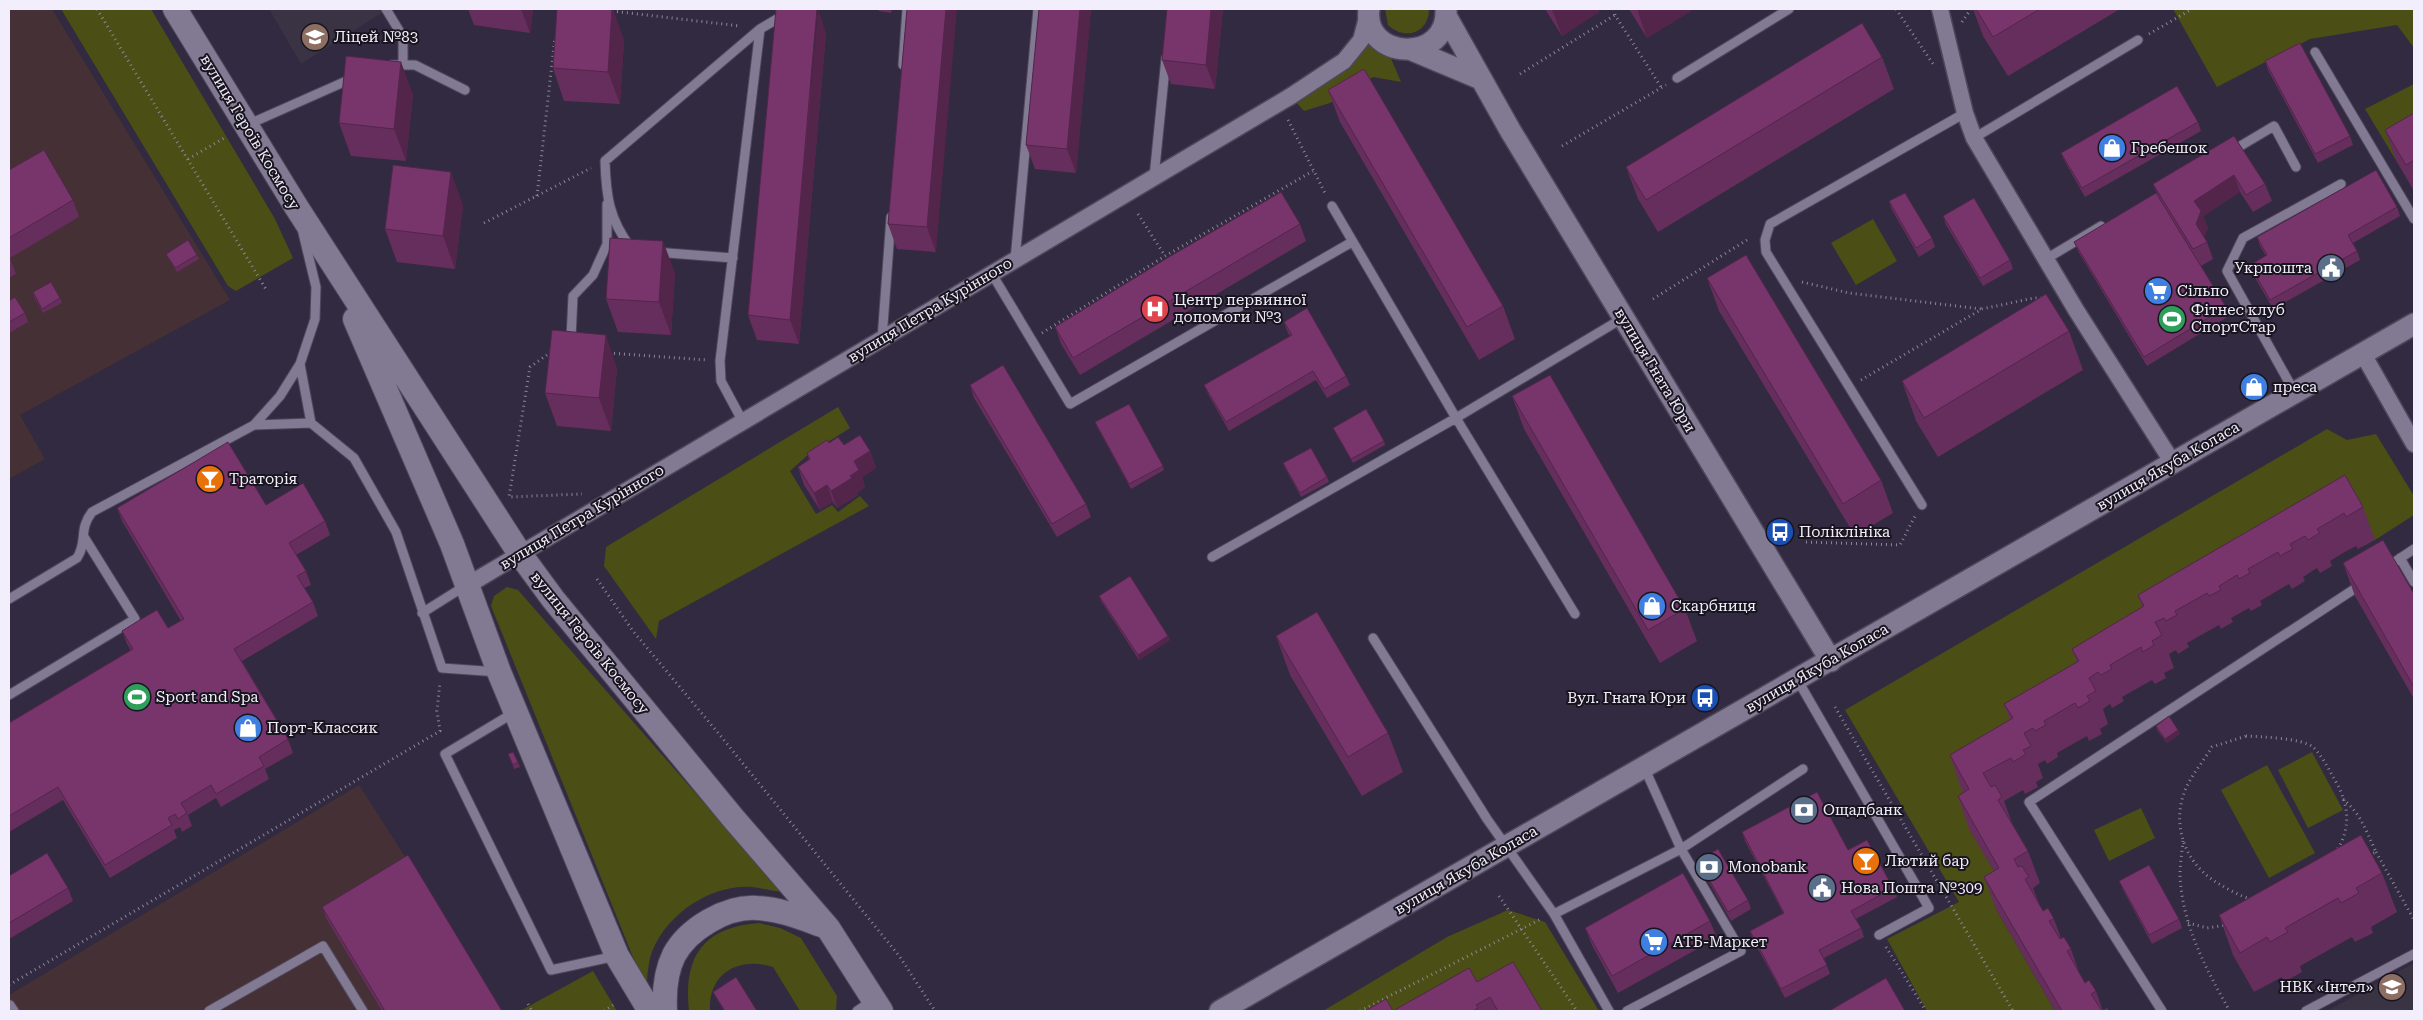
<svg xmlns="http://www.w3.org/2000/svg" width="2423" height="1020" font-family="'Roboto Serif',serif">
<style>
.industrial{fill:#443035}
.education{fill:#393344}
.green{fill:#4b4e15}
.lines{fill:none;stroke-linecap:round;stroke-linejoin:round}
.service-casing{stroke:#4e475a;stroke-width:11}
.minor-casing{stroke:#4e475a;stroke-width:19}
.tertiary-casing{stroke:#4e475a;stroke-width:24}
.secondary-casing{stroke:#4e475a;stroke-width:26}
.path{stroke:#8c8698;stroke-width:3;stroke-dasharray:1 4;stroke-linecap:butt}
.service{stroke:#827993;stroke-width:9}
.minor{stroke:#827993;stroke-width:16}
.tertiary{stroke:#827993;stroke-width:21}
.secondary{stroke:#827993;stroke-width:24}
.wall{fill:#662e5c}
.shaded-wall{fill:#53254b}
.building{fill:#77356b;stroke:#53254b}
.labels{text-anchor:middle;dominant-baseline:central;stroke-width:4;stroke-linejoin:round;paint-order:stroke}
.poi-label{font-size:15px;fill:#f2eefc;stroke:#18151f;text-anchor:start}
.street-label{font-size:15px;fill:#f2eefc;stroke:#18151f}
</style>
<rect width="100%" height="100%" fill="#322a41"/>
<path class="industrial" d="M9,9H52L230,300L20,415L45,459L9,479Z
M359,785L413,869L499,1011H9V995Z"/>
<path class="education" d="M269,9H388L301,64Z
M2414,963V1011H2327Z"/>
<path class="green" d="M61,9H151L275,219L293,258L236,291L228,286Z
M1385,9H1429C1429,33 1405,41 1388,25Z
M2173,9H2414V48L2397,25L2310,39L2217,87Z
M1368,25L1387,49L1401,82L1373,77L1330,103L1304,111L1293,99L1345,64Z
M2414,84V152L2397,162L2365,109Z
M1873,219L1897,261L1856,285L1831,243Z
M838,407L850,428L809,454L790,471L816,514L832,505L838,512L860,496L869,506L659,621L656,639L604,566L606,547Z
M2327,429L2347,440L2376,434L2414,496V515L2375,540L2357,508L2150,627L1981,822L1970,829L2011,900L1996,909L2055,1011H1927L1887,939L1959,902L1845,710Z
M507,587L518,590L782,892C772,891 762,888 752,887C709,884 662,917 650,958C648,968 647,978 646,989L491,606L494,596Z
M2312,752L2343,810L2308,828L2278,770Z
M2267,765L2315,853L2269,878L2221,790Z
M2141,808L2155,838L2109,861L2094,830Z
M1508,910L1545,922L1599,1011H1323L1447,937Z
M759,923L780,928L801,938L837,996L836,1011H800L773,967C739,956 708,973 710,1011H689C683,957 703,927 759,923Z
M593,971L617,1011H520Z"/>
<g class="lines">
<defs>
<path id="service" d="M386,9L403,37V65
M2315,52L2414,219
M391,65H415L465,90
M903,65L907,9
M1677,78L1789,9
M247,125L353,78
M1974,138L2138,40
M2232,151L2274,126L2296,167
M1154,177L1166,58
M631,248C609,219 606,196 605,161L760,29L794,9
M655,252L733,258
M2046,259L2101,226
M1015,260L1038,9
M992,274L1070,404L1352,242
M571,338L573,296L593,275L607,244V204
M882,339L891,217
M300,364L311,423
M2295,393L2227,271L2243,238L2341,184
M743,422L721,381L720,361L760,29
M254,425L311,423L354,458L396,532L442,668L498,672
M1922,505L1766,252L1765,240L1770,224L1965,113
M1212,557L1456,418L1332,206
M2400,558L2414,582
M2387,567L2414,549
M9,599L77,558C88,541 78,530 92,512L254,425L280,396L300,364L315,319L316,287L303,233
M422,613L465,586
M1575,614L1456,418L1623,318
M1373,638L1487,819L1554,914L1609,1011
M1797,679L1929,908L1879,935
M9,695L135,619L84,537
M515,712L445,754L551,970L616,956
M1554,914L1681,849L1803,769
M10,1005L14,1011
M209,1011L323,946L363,1011
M857,1011L873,1000
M1627,1011L1741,951L1681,849L1644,767
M2162,1011L2029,802L2362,584
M2306,1011L2414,954"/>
<path id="minor" d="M1940,9L1965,113L1974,138L2076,310L2173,463
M2363,354L2414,444
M468,585L1291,96L1344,61L1361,40L1368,14"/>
<path id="tertiary" d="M1369,9C1362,60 1449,65 1446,9
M1446,16L1510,130L1831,661
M1412,50L1481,79
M1220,1011L2414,324"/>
<path id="secondary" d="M175,9L297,208L520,554L553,599L733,818L828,928L881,1011
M355,319L452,544L499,672L617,956L650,1011
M665,1011C664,992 665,973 674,955C688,929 726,906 757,908C781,909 804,919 827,927"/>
</defs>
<use href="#service" class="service-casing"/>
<use href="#minor" class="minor-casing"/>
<use href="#tertiary" class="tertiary-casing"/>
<use href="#secondary" class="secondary-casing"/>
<path class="path" d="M97,9L267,291
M1614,9L1615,15L1661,87
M1896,9L1933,64
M612,11L740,26
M1962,22L1971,9
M2149,34L2192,9
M1520,74L1615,15
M1288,120L1326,195
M1562,146L1666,85
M188,159L226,137
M537,196L555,37
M1138,214L1165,256
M484,223L591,168
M1802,282L1849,293L1981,309
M1653,299L1750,238
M1042,333L1165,256L1313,171
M551,352L530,367L509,497L582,494
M609,353L707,360
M1861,380L1982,309L2034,298H2044
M1806,542L1900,545L1915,516
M597,579L633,631L719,734L900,957L935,1011
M1835,707L2013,1011
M2246,736C2261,737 2302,738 2313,747C2323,757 2329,770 2336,782C2364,831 2333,868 2288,889C2281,892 2272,899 2264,900C2250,902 2233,892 2221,885C2189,868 2172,832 2183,796C2188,779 2203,762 2212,747Z
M2343,799C2361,814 2366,831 2376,852L2369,855
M2183,841C2182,852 2180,864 2180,875C2182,924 2205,967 2228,1008
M2376,852L2414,920
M1499,896L1577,1011
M2188,923L2207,928L2226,925
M1886,947L1926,1011
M9,985L440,731L437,711L440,682
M528,1004L532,1011
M604,1011L613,1005
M1360,1011L1541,919"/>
<use href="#service" class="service"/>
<use href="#minor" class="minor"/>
<use href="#tertiary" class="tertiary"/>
<use href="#secondary" class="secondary"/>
</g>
<path class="wall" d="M468,9H533L530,33L474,25Z
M878,9H892L891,13L879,11Z
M907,9L936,252L897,249L888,224Z
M1039,9H1091L1076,173L1035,169L1026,145Z
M1223,9L1215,89L1171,84L1162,60Z
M1545,9H1598L1599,12L1562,36Z
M1629,9H1694L1647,38Z
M1973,9H2120L2008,76L1983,36Z
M826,33L799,344L757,340L748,315Z
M624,40L620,104L564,101L553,68Z
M1882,57L1894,89L1658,232L1638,199L1626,167Z
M2265,61L2350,136L2353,145L2318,163L2268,70Z
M1328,90L1503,306L1515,339L1479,360L1340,122Z
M413,94L406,161L351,156L339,123Z
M2414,113V191L2397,162L2385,130Z
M2198,122L2201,131L2085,197L2065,162L2061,153Z
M2234,136L2265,184L2272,201L2253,212L2240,192L2203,216L2208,228L2204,237L2207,242L2213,259L2201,266L2226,307L2229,316L2147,366L2078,251L2074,242L2157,193L2153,184Z
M9,170L73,200L79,217L10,258L16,274L9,278Z
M1889,201L1932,238L1935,247L1919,257L1892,210Z
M463,205L455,269L397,262L385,229Z
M2397,207L2400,216L2353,243L2357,251L2360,260L2273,309L2253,274L2250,265L2266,256L2260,246L2257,237Z
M1943,216L2010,260L2013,269L1983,286L1946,225Z
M1300,224L1306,241L1080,375L1061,344L1055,327Z
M166,254L197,255L199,259L177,272L168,258Z
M675,273L671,335L618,332L606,299Z
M1707,278L1881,480L1893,513L1855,536L1719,311Z
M33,292L60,298L62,303L43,313L34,297Z
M9,301L25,313L28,322L9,333Z
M1284,322L1346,376L1350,385L1327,398L1316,380L1229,431L1208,394L1204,385L1290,336L1287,331Z
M2069,331L2083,370L1938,457L1916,421L1902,381Z
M617,368L611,431L557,426L545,393Z
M970,385L1086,504L1091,517L1057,537L974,398Z
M1512,396L1685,609L1697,641L1660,663L1524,429Z
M1095,422L1163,466L1164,470L1131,489L1097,427Z
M1333,428L1384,441L1385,445L1353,463L1335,432Z
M829,443L870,451L876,468L862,477L865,487L857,493L858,495L837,508L833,502L820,510L804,485L798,467L809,460L807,453Z
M1283,463L1327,477L1329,482L1301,497L1285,468Z
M2345,475L2363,507L2375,540L2358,549L2356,546L2343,553L2330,561L2332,566L2320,573L2317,568L2303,577L2305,581L2292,589L2289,584L2260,601L2262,605L2251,611L2249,608L2231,618L2233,622L2221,629L2219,625L2187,643L2189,647L2178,654L2176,650L2169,654L2174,668L2164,673L2166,678L2155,684L2152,680L2122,697L2124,701L2112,708L2110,704L2103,709L2108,724L2100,729L2102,734L2089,741L2087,736L2057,753L2058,757L2047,764L2045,760L2038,764L2043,778L2036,782L2038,787L2025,794L2023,790L2004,801L2012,823L2028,851L2040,883L2033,888L2038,901L2043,911L2054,919L2061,938L2071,949L2080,975L2085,983L2096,991L2103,1011H2109H2055L1996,909L1984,877L1994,871L1969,829L1958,796L1964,793L1961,788L1950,755L2010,720L2004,704L2077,662L2072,649L2142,607L2138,595Z
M266,505L325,521L330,535L296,555L306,571L311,585L304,588L313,602L318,616L242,661L288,739L293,753L265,769L269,779L221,807L216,798L188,815L192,826L182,832L180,827L174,830L177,838L110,878L63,800L9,832V723L131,651L127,644L122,631L168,628L181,621L122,521L117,508Z
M2343,563L2414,594V699L2355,596Z
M1099,596L1168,636L1170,640L1139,660L1101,601Z
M1276,636L1388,733L1403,772L1362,796L1290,675Z
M2156,726L2178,730L2180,734L2167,743L2157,730Z
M508,754L518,762L520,767L514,769Z
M1742,832L1848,850L1893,888L1897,897L1856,919L1861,928L1864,937L1824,958L1830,974L1785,998L1753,940L1750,931L1783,913L1745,841Z
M1698,861L1748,900L1751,909L1731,921L1702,870Z
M2382,873L2397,912L2371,927L2373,933L2355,942L2352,937L2300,966L2302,972L2284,982L2282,977L2254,992L2233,955L2219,915Z
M9,876L68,888L73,901L9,939Z
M2119,881L2179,919L2182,928L2152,944L2123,890Z
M322,907L502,1011H382L327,920Z
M1710,921L1717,938L1618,993L1592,945L1585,928Z
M1477,982L1542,1011H1365H1393Z
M713,992L757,1011H724L715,996Z"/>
<path class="shaded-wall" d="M521,9H533L530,33Z
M612,9H613L624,40L620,104L608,72Z
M818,9L826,33L799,344L790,320Z
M946,9H957L936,252L927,227Z
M1080,9H1091L1076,173L1067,149Z
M1211,9H1223L1215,89L1206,65Z
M1552,9H1598L1599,12L1562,36Z
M1637,9H1694L1647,38Z
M401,62L413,94L406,161L394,129Z
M451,172L463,205L455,269L443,236Z
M2234,175L2240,192L2203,216L2208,228L2203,241L2196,224L2194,201Z
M663,241L675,273L671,335L659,302Z
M606,335L617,368L611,431L599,398Z
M870,451L876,468L862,477L865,487L857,493L858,495L837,508L831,491L850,476L854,461Z
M827,485L833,502L820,510L814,493Z
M1168,636L1170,640L1139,660L1138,655Z
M2178,730L2180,734L2167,743L2165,739Z"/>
<path class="building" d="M557,9H612L608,72L553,68Z
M776,9H817L790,320L748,315Z
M907,9H946L927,227L888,224Z
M1039,9H1080L1067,149L1026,145Z
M1167,9H1211L1206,65L1162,60Z
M1976,9H2040L1993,37Z
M1862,23L1882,57L1646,200L1626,167Z
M2300,43L2350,136L2315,154L2265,61Z
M346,56L401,62L394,129L339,123Z
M1364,69L1503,306L1467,327L1328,90Z
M2177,86L2198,122L2082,188L2061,153Z
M2414,113V160L2406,165L2385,130Z
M2234,136L2265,184L2246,195L2234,175L2194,201L2201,211L2196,224L2207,242L2193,249L2153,184Z
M44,150L73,200L9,238V170Z
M393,165L451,172L443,236L385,229Z
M2376,170L2397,207L2348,235L2357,251L2270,300L2250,265L2267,255L2257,237Z
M1281,192L1300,224L1073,358L1055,327L1169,257Z
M1905,193L1932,238L1916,248L1889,201Z
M2156,193L2226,307L2144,357L2074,242Z
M1974,198L2010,260L1980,278L1943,216Z
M610,238L663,241L659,302L606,299Z
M188,240L197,255L175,268L166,254Z
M1746,255L1881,480L1843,504L1707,278Z
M51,282L60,298L42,309L33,292Z
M2046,294L2069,331L1924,418L1902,381Z
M15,297L25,313L9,322V301Z
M1307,308L1346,376L1324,389L1313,371L1226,422L1204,385L1292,335L1284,322Z
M552,330L606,335L599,398L545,393Z
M1003,365L1086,504L1052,524L970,385Z
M1550,375L1685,609L1648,630L1512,396Z
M1129,404L1163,466L1129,484L1095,422Z
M1366,409L1384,441L1351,459L1333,428Z
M860,435L870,451L854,461L859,470L850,476L852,478L831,491L827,485L814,493L798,467L810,459L807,453L827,440L829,443L838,437L844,445Z
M228,442L266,505L303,483L325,521L289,543L306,571L297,576L313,602L234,649L288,739L259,757L264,766L216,794L211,785L181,803L187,813L178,819L175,814L168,818L172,825L105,865L58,787L9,816V723L133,649L122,631L138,621L157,610L168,628L184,619L117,508Z
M1311,448L1327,477L1300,493L1283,463Z
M2345,475L2363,507L2346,517L2344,513L2331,521L2317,529L2320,533L2308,540L2305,536L2290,544L2293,549L2280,556L2278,552L2248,569L2250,573L2239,579L2237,575L2219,586L2221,590L2209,596L2207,593L2175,611L2177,615L2166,621L2164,618L2155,622L2162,635L2152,641L2154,645L2143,652L2141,647L2110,665L2112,669L2101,675L2098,672L2089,678L2096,691L2087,696L2090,701L2078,708L2075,703L2044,721L2046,725L2035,731L2033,728L2024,733L2031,746L2023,750L2026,754L2013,762L2011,758L1983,773L1991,787L1995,785L2002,797L1998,800L2028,851L2014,859L2018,867L2022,866L2029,877L2025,879L2043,911L2048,908L2054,919L2049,921L2060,939L2064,937L2071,949L2067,951L2085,983L2089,980L2096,991L2091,994L2102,1011L2107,1008L2109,1011H2062L1984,877L1999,868L1958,796L1969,789L1950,755L2013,718L2004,704L2079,661L2072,649L2144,606L2138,595Z
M2383,540L2414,594V687L2343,563Z
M1130,576L1168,636L1138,655L1099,596Z
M1317,612L1388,733L1348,757L1276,636Z
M2169,716L2178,730L2165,739L2156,726Z
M513,752L518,762L513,765L508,754Z
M1817,792L1848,850L1867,840L1893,888L1851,911L1861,928L1819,950L1827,965L1781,989L1750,931L1784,913L1742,832Z
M2361,835L2382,873L2356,888L2359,893L2341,903L2338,898L2285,928L2288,932L2270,942L2267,937L2240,953L2219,915Z
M1718,849L1748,900L1728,912L1698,861Z
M47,853L68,888L9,923V876Z
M408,855L502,1011H385L322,907Z
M2149,865L2179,919L2149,935L2119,881Z
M1683,873L1710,921L1612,976L1585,928Z
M1513,962L1542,1011H1498L1490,997L1476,1005L1478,1008L1473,1011H1365L1386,999L1393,1011L1469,968L1477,982Z
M736,977L757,1011H725L713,992Z
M1886,978L1905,1011H1829Z"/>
<defs>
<symbol id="school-disc" viewBox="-11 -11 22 22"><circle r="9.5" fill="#8d6e63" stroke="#18151f"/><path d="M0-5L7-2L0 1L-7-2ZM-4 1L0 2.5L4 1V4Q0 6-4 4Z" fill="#fff"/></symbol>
<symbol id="shop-disc" viewBox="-11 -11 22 22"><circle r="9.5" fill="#3f7fe0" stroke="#18151f"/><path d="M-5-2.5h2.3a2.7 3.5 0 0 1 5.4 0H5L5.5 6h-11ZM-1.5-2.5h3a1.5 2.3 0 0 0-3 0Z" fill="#fff"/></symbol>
<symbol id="civic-disc" viewBox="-11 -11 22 22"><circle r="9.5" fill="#5c6f8a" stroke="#18151f"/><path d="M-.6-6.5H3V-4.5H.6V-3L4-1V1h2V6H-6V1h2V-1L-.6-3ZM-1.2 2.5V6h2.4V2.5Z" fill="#fff"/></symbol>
<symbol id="supermarket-disc" viewBox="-11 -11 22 22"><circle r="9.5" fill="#3f7fe0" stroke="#18151f"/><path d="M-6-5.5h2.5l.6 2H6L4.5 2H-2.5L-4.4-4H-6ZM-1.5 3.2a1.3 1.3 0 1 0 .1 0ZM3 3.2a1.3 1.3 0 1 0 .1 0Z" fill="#fff"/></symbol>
<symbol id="hospital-disc" viewBox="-11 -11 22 22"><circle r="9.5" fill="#e0444e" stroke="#18151f"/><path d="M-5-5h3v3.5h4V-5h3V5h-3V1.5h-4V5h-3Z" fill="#fff"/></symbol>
<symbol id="stadium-disc" viewBox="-11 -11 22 22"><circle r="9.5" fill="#2e9e5b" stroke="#18151f"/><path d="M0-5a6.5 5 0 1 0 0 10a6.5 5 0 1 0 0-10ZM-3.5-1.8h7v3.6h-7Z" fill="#fff"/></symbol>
<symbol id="bar-disc" viewBox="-11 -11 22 22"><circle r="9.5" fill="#e8710a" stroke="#18151f"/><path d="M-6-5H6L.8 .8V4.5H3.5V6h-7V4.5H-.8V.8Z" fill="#fff"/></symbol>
<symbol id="bus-disc" viewBox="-11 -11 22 22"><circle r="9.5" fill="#1a4fb4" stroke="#18151f"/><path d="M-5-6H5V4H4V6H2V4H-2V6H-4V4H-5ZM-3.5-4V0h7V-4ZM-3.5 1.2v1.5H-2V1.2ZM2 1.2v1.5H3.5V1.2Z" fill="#fff"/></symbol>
<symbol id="bank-disc" viewBox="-11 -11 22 22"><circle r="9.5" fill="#5c6f8a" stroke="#18151f"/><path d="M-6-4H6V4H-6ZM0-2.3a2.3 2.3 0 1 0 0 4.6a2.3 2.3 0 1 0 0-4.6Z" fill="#fff"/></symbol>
</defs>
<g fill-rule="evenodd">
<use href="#school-disc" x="299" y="21" width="32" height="32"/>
<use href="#shop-disc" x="2096" y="132" width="32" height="32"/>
<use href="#civic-disc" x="2315" y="252" width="32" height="32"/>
<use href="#supermarket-disc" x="2142" y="275" width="32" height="32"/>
<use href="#hospital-disc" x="1139" y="293" width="32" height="32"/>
<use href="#stadium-disc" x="2156" y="303" width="32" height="32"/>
<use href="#shop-disc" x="2238" y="371" width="32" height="32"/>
<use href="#bar-disc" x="194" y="463" width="32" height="32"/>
<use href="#bus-disc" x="1764" y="516" width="32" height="32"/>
<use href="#shop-disc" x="1636" y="590" width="32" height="32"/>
<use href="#stadium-disc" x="121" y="681" width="32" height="32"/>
<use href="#bus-disc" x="1689" y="682" width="32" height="32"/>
<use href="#shop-disc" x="232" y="712" width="32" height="32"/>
<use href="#bank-disc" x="1788" y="794" width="32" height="32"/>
<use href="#bar-disc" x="1850" y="845" width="32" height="32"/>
<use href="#bank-disc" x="1693" y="851" width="32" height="32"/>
<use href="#civic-disc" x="1806" y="872" width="32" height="32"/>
<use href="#supermarket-disc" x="1638" y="926" width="32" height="32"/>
<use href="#school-disc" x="2376" y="971" width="32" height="32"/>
</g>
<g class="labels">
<g class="poi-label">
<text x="334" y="37">Ліцей №83</text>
<text x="2131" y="148">Гребешок</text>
<text x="2312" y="268" text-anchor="end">Укрпошта</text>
<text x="2177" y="291">Сільпо</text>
<text x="1174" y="300">Центр первинної<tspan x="1174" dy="17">допомоги №3</tspan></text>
<text x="2191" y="310">Фітнес клуб<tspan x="2191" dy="17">СпортСтар</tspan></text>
<text x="2273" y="387">преса</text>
<text x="229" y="479">Траторія</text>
<text x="1799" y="532">Поліклініка</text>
<text x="1671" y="606">Скарбниця</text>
<text x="156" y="697">Sport and Spa</text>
<text x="1686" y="698" text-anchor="end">Вул. Гната Юри</text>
<text x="267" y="728">Порт-Классик</text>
<text x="1823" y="810">Ощадбанк</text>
<text x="1885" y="861">Лютий бар</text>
<text x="1728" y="867">Monobank</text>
<text x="1841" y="888">Нова Пошта №309</text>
<text x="1673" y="942">АТБ-Маркет</text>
<text x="2373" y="987" text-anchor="end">НВК «Інтел»</text>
</g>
<g class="street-label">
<text transform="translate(250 132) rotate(59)">вулиця Героїв Космосу</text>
<text transform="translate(930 310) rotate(-31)">вулиця Петра Курінного</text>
<text transform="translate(1655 370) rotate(59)">вулиця Гната Юри</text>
<text transform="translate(2168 466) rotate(-30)">вулиця Якуба Коласа</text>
<text transform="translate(582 517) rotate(-31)">вулиця Петра Курінного</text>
<text transform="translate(590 643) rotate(51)">вулиця Героїв Космосу</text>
<text transform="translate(1817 668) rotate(-30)">вулиця Якуба Коласа</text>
<text transform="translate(1466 870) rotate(-30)">вулиця Якуба Коласа</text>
</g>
</g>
<rect width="2423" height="1020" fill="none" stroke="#f2eefc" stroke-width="20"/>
</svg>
